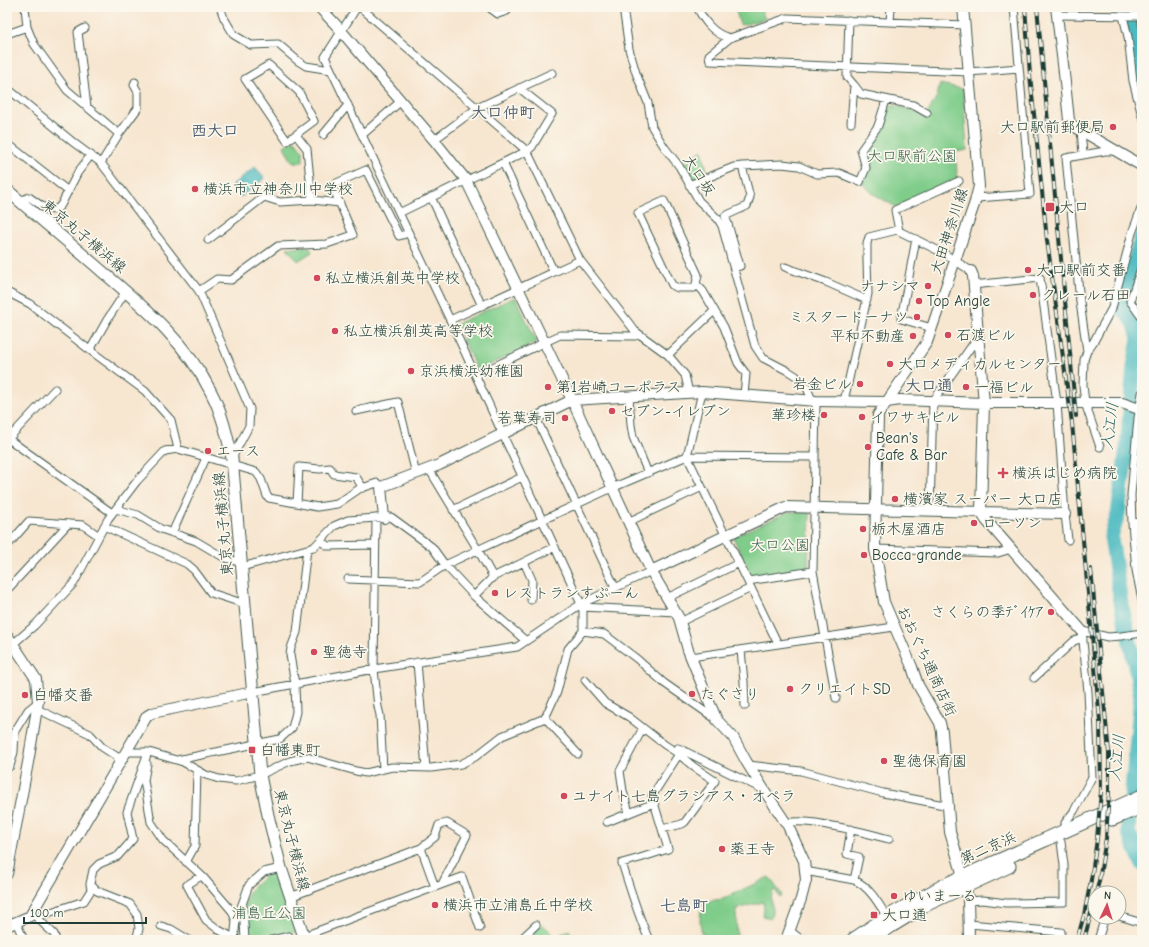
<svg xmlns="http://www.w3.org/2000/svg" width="1149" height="947" font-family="'Comic Neue','Klee One',sans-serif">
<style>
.green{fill:#80cd8b;stroke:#508560}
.water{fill:#4ab9c0;stroke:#347b7a}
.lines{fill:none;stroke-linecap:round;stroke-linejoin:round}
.river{stroke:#4ab9c0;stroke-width:15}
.street-casing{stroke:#3f564b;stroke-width:9}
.secondary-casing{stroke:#3f564b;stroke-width:12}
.primary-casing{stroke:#3f564b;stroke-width:13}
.highway-casing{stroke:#3f564b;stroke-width:15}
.street{stroke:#fff;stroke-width:7}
.secondary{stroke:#fff;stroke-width:10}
.primary{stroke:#fff;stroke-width:11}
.highway{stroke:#fff;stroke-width:13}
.rail-casing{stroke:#1f3d34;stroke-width:4}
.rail{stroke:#fbf7ec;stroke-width:2.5;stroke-dasharray:8;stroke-linecap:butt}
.poi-dot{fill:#d1495b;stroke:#fbf7ec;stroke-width:1.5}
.labels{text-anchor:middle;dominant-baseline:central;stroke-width:3.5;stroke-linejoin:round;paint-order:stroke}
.poi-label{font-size:15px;fill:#1f3d34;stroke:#fbf7ec;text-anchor:start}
.park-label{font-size:15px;fill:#37614a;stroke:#fbf7ec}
.street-label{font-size:15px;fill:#1f3d34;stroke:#fbf7ec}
.neighbourhood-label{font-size:16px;font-weight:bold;fill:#526071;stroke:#fbf7ec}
.water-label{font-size:16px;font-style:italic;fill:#2c625e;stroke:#fbf7ec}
</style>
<rect width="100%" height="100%" fill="#fbf7ec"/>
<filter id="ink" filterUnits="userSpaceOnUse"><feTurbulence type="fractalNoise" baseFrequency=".025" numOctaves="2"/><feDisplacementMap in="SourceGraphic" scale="8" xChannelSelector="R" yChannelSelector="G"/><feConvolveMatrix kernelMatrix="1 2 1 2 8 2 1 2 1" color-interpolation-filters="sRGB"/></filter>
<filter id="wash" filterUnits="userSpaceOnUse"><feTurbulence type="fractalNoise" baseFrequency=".012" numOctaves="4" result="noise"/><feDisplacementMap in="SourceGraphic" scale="16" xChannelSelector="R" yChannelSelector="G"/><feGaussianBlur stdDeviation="0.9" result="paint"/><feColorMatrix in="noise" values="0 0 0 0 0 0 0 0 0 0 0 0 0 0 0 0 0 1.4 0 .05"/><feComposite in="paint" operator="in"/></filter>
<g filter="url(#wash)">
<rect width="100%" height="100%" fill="#f7e6d0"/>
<path class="green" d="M747,7H760L765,19L746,24L740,25L736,11Z
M1059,7H1118L1120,10L1061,9Z
M940,84L963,89L967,150L956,152L957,179L896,207L872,193L862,183L864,150L878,134L886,104L910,109L925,118L937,96Z
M292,141H295L303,151V162H294L291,160L284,146Z
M702,150L708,175L695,180L691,179L683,165Z
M309,247L312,252L298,261L287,248Z
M515,297L537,342L477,371L456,324Z
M788,512L810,513L808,568L752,577L733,537Z
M280,870L300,931L260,940H249L245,903L250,890L266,874Z
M769,877L782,895L779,897L776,891L774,890C768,899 775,910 770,919L763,916L764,909L763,902L736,909L737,940L704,939V934L701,933V923L700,922L701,902L723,899Z
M542,924L556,937L569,930L575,940H524Z"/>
<path class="water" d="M255,167L265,178L241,197L232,185Z"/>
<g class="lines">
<path class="river" d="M1127,7L1135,32L1140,83L1142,89
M1142,236L1121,307L1134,322L1139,338L1134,366L1127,447L1118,514L1111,537L1121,603L1132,651L1141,696L1128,831L1142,863"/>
</g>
</g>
<g filter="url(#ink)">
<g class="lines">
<defs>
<path id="street" d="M25,7L27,27L34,44L67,90L119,134
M220,7L224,18L234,35L251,45L278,44L298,61L306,66L331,70
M357,7L325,57L450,320L581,604L583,611V631
M360,7L527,151L580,260L635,331L668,355L685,375L689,393
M489,7L491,9L498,14L507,11L509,7
M623,7L629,49L636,73L648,103L652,127L665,148L679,166L699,201L718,219L722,226L755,346L763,358L788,371L796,376L807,388L812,400
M697,7C704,21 713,34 730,38
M1137,7L1141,16L1142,25
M1057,15L1142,16
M1123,16L1128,37L1133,81L1142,116
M849,20L847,77L854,85L851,123
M890,22L891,7
M965,25L787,18L730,38L709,55L710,61L969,72L1019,68
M85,28L78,32L87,107
M7,34L27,27
M269,65L299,92L314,121L287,141L245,79Z
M854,85L861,94L913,105L927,113
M7,88L74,143L101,163L199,291L250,409L249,426L232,458
M1081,130L1083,154
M296,135L307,149L312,200
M323,135L348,105
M362,135L401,101
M434,140L477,108L552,73
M7,143L68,191
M101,163L119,134L138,108V92L134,85L135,82
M503,163L554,272
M689,185L734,167L742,166L782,164L799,166L817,174L839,173L860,182L866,168L861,150L878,126L886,100
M431,197L482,306
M977,198L1030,194L1014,7
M20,201L29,197L46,209L56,210L61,205L78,172L91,155
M399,213L527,151L532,147L552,114L519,88
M899,231L895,210L959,181
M916,239L901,319L932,328
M208,240L264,197L280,202L312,200L340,203
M1142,265L1130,301L1142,318
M785,267L826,282L867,300
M734,268L740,266L728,224L725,216L747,206L750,197L742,166
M696,284L694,288H678L672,285L638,213L664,201L698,275L696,284L703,291L724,327L738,363L746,374L744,395
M973,285L1040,278L1057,403L1065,514L1068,540
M199,291L217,279L231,280L278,246L327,244L353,235L332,185L366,170L399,236L409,233
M7,292L30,304L91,351L145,391L171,420L178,449
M450,320L580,260
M90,350L107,320L126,291
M1087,351L1080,302L1066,158L1105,151H1115
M668,355L714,311
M476,375L560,335L635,336L639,334
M702,392L687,456L778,644
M1142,393L1138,418L1131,495L1132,523L1136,570L1142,600
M629,397L631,425L633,437L648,473
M816,401L813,571L836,698
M844,401L868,294L867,260V243L869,237L897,230L945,254L971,271
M356,411L398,402L416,474
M536,418L615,587
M7,438L112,513
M8,439L55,389
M1100,447L1085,403L1083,385L1084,360L1087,351L1094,341L1112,308L1132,233L1142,206
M429,469L478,550L493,577
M297,503L299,467L320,469L330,468L334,474L356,477L363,488
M116,509L138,515L161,529L196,541L223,557L241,563
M453,510L522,477
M930,511L933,401L975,341L978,340
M376,518L374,669L378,707L380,715L383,769
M628,522L702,487
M1132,523L1142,522
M104,526L187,564L194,570L211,593L245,604
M172,533L206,458
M320,541L328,546L375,545
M7,546L29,521L83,525L99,536
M875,549L998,553L1011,549
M524,562L532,580L531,600
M242,567L314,547L334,526L348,520L391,517L432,547L445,565L474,596L526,641
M348,579L420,582L445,565L612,488L687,456L815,457
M748,581L813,571
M9,588L68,524
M474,596L493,577L555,547
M667,598L739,563
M582,607L676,612
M680,622L751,588
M13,644L35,625L74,583L108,519L137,481L165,451L178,449L256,472L261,479L267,496L269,498L317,507L337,504L359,489L377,483L381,487
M741,650L744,682L745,706
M691,657L894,627
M417,662L426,768
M1034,678L1074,641L1083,638
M585,680L605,703L629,717L665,745L676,752L694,767L715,781L685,822L682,824L662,829
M253,692L374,669L517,647L581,604L651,571
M37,709L90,734L102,747L122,760
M545,718L578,754
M126,752H149L183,762L206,775L219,779L236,781L260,775L290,761L307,757L356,771L366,773L392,767L431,768L461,764L475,757L502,736L545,718L557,692L568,649L583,631L604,634L637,659L664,683L717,720
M676,752L678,748L764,790
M177,760L280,739L292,728L296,712L295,684L290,655L291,648L297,632L307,549
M147,764L144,780L151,822L163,840L203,877L232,911L236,921
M748,765L801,771L883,793L949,806
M7,768L10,766L14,752L15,731L28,710L38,702
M629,813L623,791L620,771L643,728
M607,822L654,803
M786,823C802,820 817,823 832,826C852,829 870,834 889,839
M851,829L847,854L859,857L854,880
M1068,830L1065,823L1074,811L1092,777L1088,692L1082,631L1108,637L1121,636L1142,633
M421,848L435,887
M186,862L195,846L197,770
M805,871L854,880C869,886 879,904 887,917
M201,876L187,885L206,920L219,930L234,938
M290,897L421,848L435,837L439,825L447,823L467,835L442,884
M968,901L983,900L1006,903L1064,902V865L1061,842
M243,906L245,940
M34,915L54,934L56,940
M1119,916L1142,923
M36,917L84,901L91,890L90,884
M16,922L24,940
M969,924L1061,932
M161,926L171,929L189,940
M789,930L802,940
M304,936L462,877L480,928
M136,940L139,929L137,914L130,904L97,891L90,884L93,870L99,864L118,856L133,839L127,812L148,752
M234,940L236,921L249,885L264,872L281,868
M272,940L289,936
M520,940L536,925
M649,940C638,915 630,889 622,863L640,858L668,849L652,796L679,754
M1098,940L1105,917"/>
<path id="secondary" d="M319,7L337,26L434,140L466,180L572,400L651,571L679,618L688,650L709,702L717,720L733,737L746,761L764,790L788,826L804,861L806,880L801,899L786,940
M963,7L979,186L975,202L927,342L878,415L875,549L884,602L912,667L918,685L940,723L942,732L950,832L963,876L968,898L969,940
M1056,7L1063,64L1069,120L1070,124L1142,166
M971,271L973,276L984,403L981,512L986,520L1082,631
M384,518L381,487L439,465L572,400L702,392L816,401L887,402L900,400L984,403H1122L1142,410
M651,571L786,507L1065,514
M7,635L36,679L38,702L29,757L7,874
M7,926L30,916L147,716L152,713L253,692"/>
<path id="primary" d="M7,190C39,218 72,245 104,273C145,308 186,342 211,392C222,413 227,435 232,458L260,775L268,815L281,868L305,940"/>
<path id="highway" d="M1112,819L1142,807
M853,940L887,917L945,885L1142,796
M870,940L891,926L927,904L1009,866"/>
</defs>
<use href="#street" class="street-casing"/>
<use href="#secondary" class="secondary-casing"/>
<use href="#primary" class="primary-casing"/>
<use href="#highway" class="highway-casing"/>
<use href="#street" class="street"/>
<use href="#secondary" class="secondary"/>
<use href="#primary" class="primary"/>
<use href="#highway" class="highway"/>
<defs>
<path id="rail" d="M1025,7L1030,75L1047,240L1072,423L1100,721L1101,791L1097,839L1091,880L1084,915L1077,940
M1037,7L1076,416
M1091,569L1109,753V792L1106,838L1099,881L1096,893
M1084,940L1095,898"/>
</defs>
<use href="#rail" class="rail-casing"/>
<use href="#rail" class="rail"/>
</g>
</g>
<g class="poi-dot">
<circle cx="1113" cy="127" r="4"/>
<circle cx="195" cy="189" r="4"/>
<rect x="1045" y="202" width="10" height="10" rx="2"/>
<circle cx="1028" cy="270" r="4"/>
<circle cx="317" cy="278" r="4"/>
<circle cx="928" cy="286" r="4"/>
<circle cx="1033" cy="295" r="4"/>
<circle cx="919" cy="301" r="4"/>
<circle cx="917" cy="317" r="4"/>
<circle cx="335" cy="331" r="4"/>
<circle cx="948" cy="335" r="4"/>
<circle cx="913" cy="336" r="4"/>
<circle cx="890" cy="364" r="4"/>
<circle cx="411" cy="371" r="4"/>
<circle cx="860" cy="384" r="4"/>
<circle cx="548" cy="387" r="4"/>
<circle cx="966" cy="387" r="4"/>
<circle cx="612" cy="411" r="4"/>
<circle cx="824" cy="415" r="4"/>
<circle cx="862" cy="417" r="4"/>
<circle cx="565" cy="418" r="4"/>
<circle cx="868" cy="447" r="4"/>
<circle cx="208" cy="451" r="4"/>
<path d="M1001 467h4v4h4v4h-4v4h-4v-4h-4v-4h4z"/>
<circle cx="895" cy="499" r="4"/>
<circle cx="974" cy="523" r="4"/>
<circle cx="863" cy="529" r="4"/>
<circle cx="864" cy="555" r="4"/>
<circle cx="495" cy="593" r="4"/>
<circle cx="1051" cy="612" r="4"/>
<circle cx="314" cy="652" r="4"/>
<circle cx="790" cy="689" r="4"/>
<circle cx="692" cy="694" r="4"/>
<circle cx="25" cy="695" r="4"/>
<rect x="248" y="746" width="8" height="8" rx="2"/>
<circle cx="884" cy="761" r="4"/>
<circle cx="564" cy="796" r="4"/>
<circle cx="722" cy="849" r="4"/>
<circle cx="894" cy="896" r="4"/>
<circle cx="435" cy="905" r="4"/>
<rect x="870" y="911" width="8" height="8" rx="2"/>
</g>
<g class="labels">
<g class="poi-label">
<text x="1105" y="127" text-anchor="end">大口駅前郵便局</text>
<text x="203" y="189">横浜市立神奈川中学校</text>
<text x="1059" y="207">大口</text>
<text x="1036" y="270">大口駅前交番</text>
<text x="325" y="278">私立横浜創英中学校</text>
<text x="920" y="286" text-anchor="end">ナナシマ</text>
<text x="1041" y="295">クレール石田</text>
<text x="927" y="301">Top Angle</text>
<text x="909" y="317" text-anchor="end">ミスタードーナツ</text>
<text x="343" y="331">私立横浜創英高等学校</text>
<text x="956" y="335">石渡ビル</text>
<text x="905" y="336" text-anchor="end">平和不動産</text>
<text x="898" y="364">大口メディカルセンター</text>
<text x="419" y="371">京浜横浜幼稚園</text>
<text x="852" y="384" text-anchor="end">岩金ビル</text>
<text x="556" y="387">第1岩崎コーポラス</text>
<text x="974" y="387">一福ビル</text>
<text x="620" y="411">セブン-イレブン</text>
<text x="816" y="415" text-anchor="end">華珍楼</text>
<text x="870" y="417">イワサキビル</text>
<text x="557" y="418" text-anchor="end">若葉寿司</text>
<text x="876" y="438">Bean's<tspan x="876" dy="17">Cafe &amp; Bar</tspan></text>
<text x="216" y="451">エース</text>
<text x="1012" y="473">横浜はじめ病院</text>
<text x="903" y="499">横濱家 スーパー 大口店</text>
<text x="982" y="523">ローソン</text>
<text x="871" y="529">栃木屋酒店</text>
<text x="872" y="555">Bocca grande</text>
<text x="503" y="593">レストランすぷーん</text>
<text x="1043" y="612" text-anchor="end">さくらの季ﾃﾞｲｹｱ</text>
<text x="322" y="652">聖徳寺</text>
<text x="798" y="689">クリエイトSD</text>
<text x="700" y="694">たぐさり</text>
<text x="33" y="695">白幡交番</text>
<text x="260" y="750">白幡東町</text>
<text x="892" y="761">聖徳保育園</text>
<text x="572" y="796">ユナイト七島グラシアス・オペラ</text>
<text x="730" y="849">薬王寺</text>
<text x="902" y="896">ゆいまーる</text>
<text x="443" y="905">横浜市立浦島丘中学校</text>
<text x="882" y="915">大口通</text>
</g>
<g class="park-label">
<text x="912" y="156">大口駅前公園</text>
<text x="780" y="545">大口公園</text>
<text x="269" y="913">浦島丘公園</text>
</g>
<g class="street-label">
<text transform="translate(699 175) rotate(57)">大口坂</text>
<text transform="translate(949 231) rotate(-72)">大田神奈川線</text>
<text transform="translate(84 236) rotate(40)">東京丸子横浜線</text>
<text transform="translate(223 524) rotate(-95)">東京丸子横浜線</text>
<text transform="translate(927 661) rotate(65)">おおぐち通商店街</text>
<text transform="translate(292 840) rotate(76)">東京丸子横浜線</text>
<text transform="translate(988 848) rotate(-24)">第二京浜</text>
</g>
<g class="neighbourhood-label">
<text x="503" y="113">大口仲町</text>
<text x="215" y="131">西大口</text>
<text x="929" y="386">大口通</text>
<text x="684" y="906">七島町</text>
</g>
<g class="water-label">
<text transform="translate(1110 426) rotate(-83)">入江川</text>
<text transform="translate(1117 758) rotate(-84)">入江川</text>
</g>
</g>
<rect width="1149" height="947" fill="none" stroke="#fbf7ec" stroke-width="24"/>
<g transform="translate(1107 905) rotate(4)"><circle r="19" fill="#fbf7ec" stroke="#a3ada2"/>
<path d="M0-3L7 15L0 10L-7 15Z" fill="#d1495b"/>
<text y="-6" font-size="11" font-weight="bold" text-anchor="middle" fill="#1f3d34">N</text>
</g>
<path d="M24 917v6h122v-6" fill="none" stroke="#1f3d34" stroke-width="2"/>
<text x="30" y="917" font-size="12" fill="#1f3d34" stroke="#fbf7ec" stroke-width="3" paint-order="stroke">100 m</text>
</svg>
